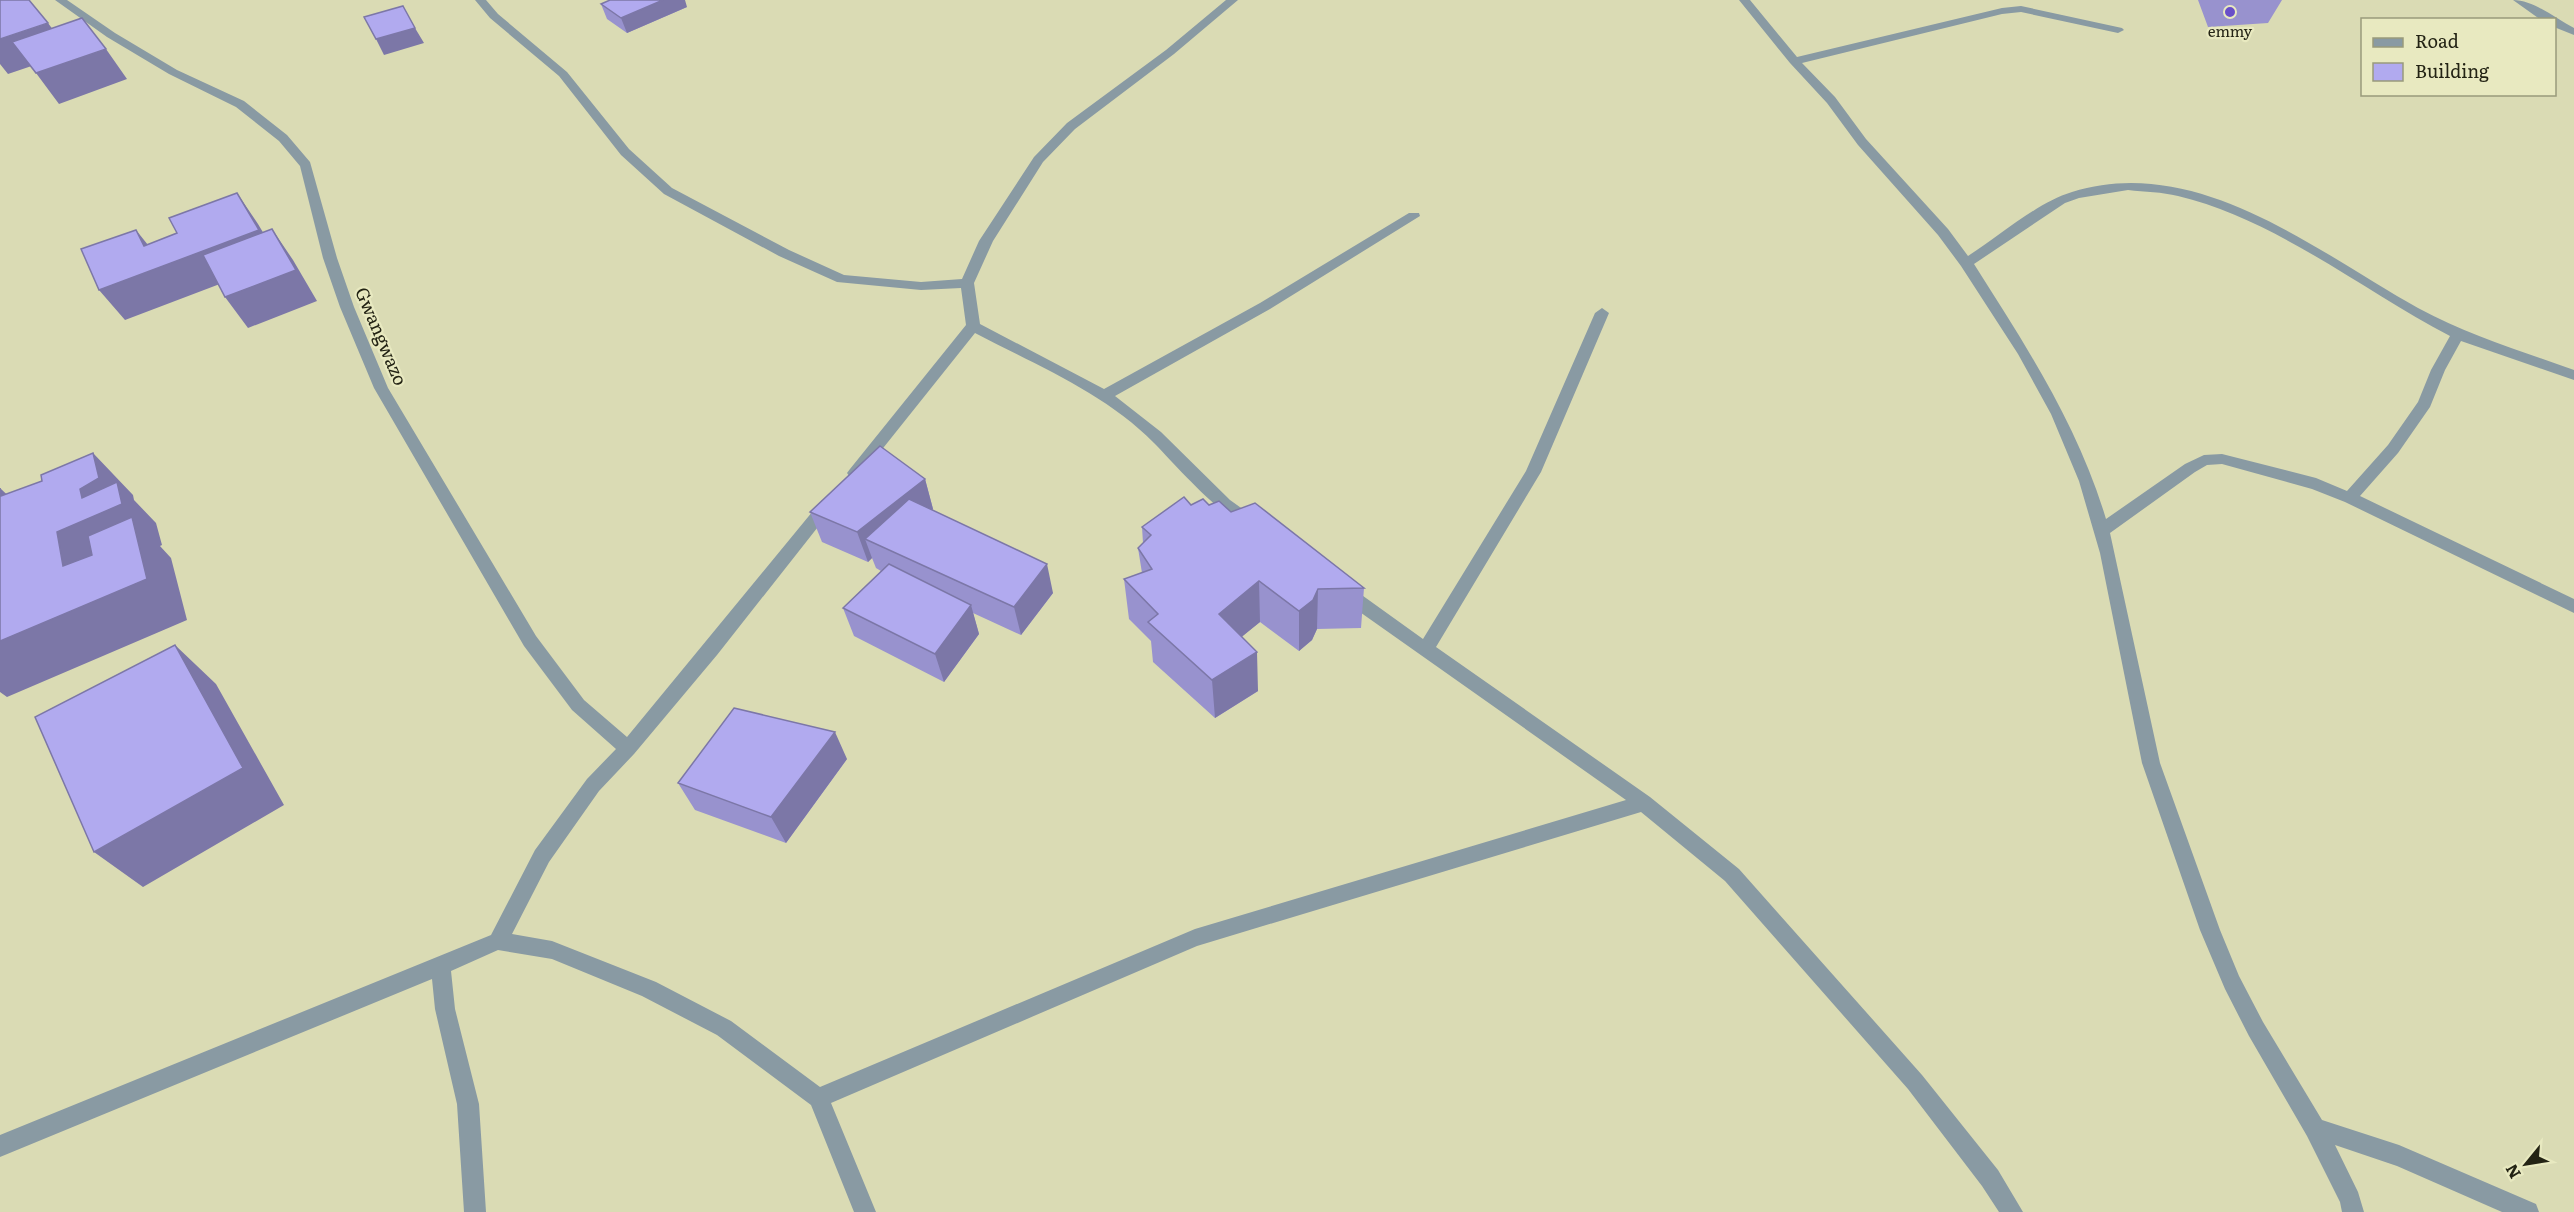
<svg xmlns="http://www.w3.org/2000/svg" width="2574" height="1212" font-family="Literata,serif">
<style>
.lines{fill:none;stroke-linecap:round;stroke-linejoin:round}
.minor{fill:#899aa3;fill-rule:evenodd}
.wall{fill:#9892ce}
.shaded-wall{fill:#7c77a7}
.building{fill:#b1aaef;stroke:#7c77a7;stroke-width:1.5}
.poi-dot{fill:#694fc8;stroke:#e8e9c0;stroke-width:2}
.labels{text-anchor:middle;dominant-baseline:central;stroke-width:4.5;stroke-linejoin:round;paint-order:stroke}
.far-poi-label{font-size:15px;fill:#232314;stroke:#e8e9c0}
.street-label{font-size:18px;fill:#232314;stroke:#e8e9c0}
</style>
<rect width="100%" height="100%" fill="#dadbb4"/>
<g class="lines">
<path class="minor" d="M55,0H67L115,33L177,70L244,101L287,135L310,162L337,258L354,307L388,388L536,636L584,700L627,737L822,500H834L836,504L717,655L634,754L599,791L549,862L512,934L552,941L656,982L731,1021L820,1087L1195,929L1626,800L1340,598L1338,593L1340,588L1346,587L1352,588L1423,639L1526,471L1595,313L1602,308L1609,313L1541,472L1436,647L1650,797L1739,869L1922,1075L1998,1170L2023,1212H1999L1982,1186L1908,1089L1725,881L1641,812L1197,946L831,1103L876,1212H854L811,1105L717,1035L642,996L552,959L498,950L451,971L455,1009L479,1104L486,1212H464L457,1104L435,1009L432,979L0,1157V1135L491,935L535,850L587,779L616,749L572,710L524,646L374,388L340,307L323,258L300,166L279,141L236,107L169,74L107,37Z
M475,0H486L498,14L567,72L629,149L672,188L789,250L844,275L921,282L962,279L979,241L1034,157L1067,123L1166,50L1226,0H1238L1174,54L1075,129L1043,162L993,241L974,283L980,324L1104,389L1260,303L1409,213H1419L1420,216L1270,309L1115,396L1161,432L1230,500L1258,520L1260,524L1258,528C1236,535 1171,460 1154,443C1105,393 1036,365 975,333L860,477H850L847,473L850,469L966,325L961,288L921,290L837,282L779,256L664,194L621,155L559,76L490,18Z
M1739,0H1750L1797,57L2002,8L2021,6L2122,28L2124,30L2118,33L2021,12L2002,14L1802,63L1835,97L1866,139L1948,229L1968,256C2000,236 2036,203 2072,192C2197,153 2316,251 2418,308C2468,335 2521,351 2574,370V380L2461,341L2445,370L2430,407L2398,453L2360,496L2574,599V613L2345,502L2312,489L2222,464L2207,465L2195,472L2110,533L2160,763L2220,930L2239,976L2263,1022L2322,1120L2399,1145L2536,1204L2539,1212H2502L2397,1166L2335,1145L2358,1192L2364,1212H2342L2340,1202L2307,1136L2249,1036L2225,989L2200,930L2142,763L2100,553L2079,481L2051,414L2018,354L1961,266L1938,235L1858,145L1827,103L1790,63ZM2128,190C2145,192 2162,192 2178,196C2275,219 2362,290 2450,336L2431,370L2418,402L2388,445L2347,491L2316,478L2222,454L2204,455L2185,464L2106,519C2078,425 2026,346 1974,264L2065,203L2079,198Z
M2513,0C2534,0 2554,18 2574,28V35L2554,27V20H2541Z"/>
</g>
<path class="wall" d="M2198,0H2282L2268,23L2208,27Z
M601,4L687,7L627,33L607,19Z
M925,479L933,509L932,510L1053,593L1021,635L973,613L979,634L944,682L854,636L843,608L881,571L876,568L872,558L868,562L822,542L810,512Z
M1191,505H1209L1231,512L1364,588L1361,628L1317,629L1312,640L1299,651L1260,622L1242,636L1258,691L1215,718L1153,662L1151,641L1129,619L1124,579L1142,573L1138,548L1143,543L1142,527Z
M847,759L786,843L695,810L678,783Z"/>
<path class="shaded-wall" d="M663,0H685L687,7L627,33L621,18Z
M48,23L70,53L8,74L0,64V39Z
M415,28L424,43L384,55L376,39Z
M106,49L127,79L59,104L36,73Z
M237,193L258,224L280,261L125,320L99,290L144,246L136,230L160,260Z
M272,229L293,260L317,301L248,328L225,297Z
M93,453L133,495L134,500L156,523L162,545L160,546L171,558L187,620L7,697L0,692V609L63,566L57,532L82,498L80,489Z
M925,479L933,509L885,548L865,539L872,558L868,562L857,532Z
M0,488L43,529L1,496Z
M1047,564L1053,593L1021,635L1014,607Z
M1259,581L1260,622L1222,653L1219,614Z
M1318,589L1317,629L1312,640L1299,651V611Z
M971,605L979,634L944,682L935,654Z
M175,645L216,684L284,805L143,887L94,852Z
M1257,652L1258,691L1215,718L1212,680Z
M835,732L847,759L786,843L771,817Z"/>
<path class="building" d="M0,0H29L48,23L0,39Z
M610,0H663L621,18L601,4Z
M403,6L415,28L376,39L364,17Z
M82,18L106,49L36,73L12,42Z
M237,193L259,230L99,290L81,249L136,230L144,246L177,233L169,218Z
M272,229L296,270L225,297L203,255Z
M880,446L925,479L857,532L810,512Z
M93,453L99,478L80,489L82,498L117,482L122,504L57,532L63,566L92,555L88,536L132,517L147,579L0,641V488L1,496L42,481L41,475Z
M1184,497L1191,505L1203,499L1209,505L1219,501L1231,512L1255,503L1364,588L1318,589L1313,600L1299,611L1259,581L1219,614L1257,652L1212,680L1148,622L1158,614L1124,579L1152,569L1138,548L1151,535L1142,527Z
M909,499L1047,564L1014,607L865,539Z
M889,564L971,605L935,654L843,608Z
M175,645L243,768L94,852L35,717Z
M734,708L835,732L771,817L678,783Z"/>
<circle class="poi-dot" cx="2230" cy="12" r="6"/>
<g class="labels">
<g class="far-poi-label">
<text x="2230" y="30">emmy</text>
</g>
<g class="street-label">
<text transform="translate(382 336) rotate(67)">Gwangwazo</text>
</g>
</g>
<rect x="2361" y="18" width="195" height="78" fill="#e8e9c0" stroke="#999a7b" stroke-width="1.5"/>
<rect x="2373" y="38" width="30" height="9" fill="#899aa3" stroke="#999a7b" stroke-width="1.5"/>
<text x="2415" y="48" font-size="18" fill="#232314">Road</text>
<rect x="2373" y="63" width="30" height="18" fill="#b1aaef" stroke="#999a7b" stroke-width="1.5"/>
<text x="2415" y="78" font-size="18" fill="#232314">Building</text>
<g transform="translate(2526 1164) rotate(240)" stroke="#e8e9c0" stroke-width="4.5" paint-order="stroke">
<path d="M0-4.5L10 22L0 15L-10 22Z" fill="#232314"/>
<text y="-9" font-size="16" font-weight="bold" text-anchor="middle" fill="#232314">N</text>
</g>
</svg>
